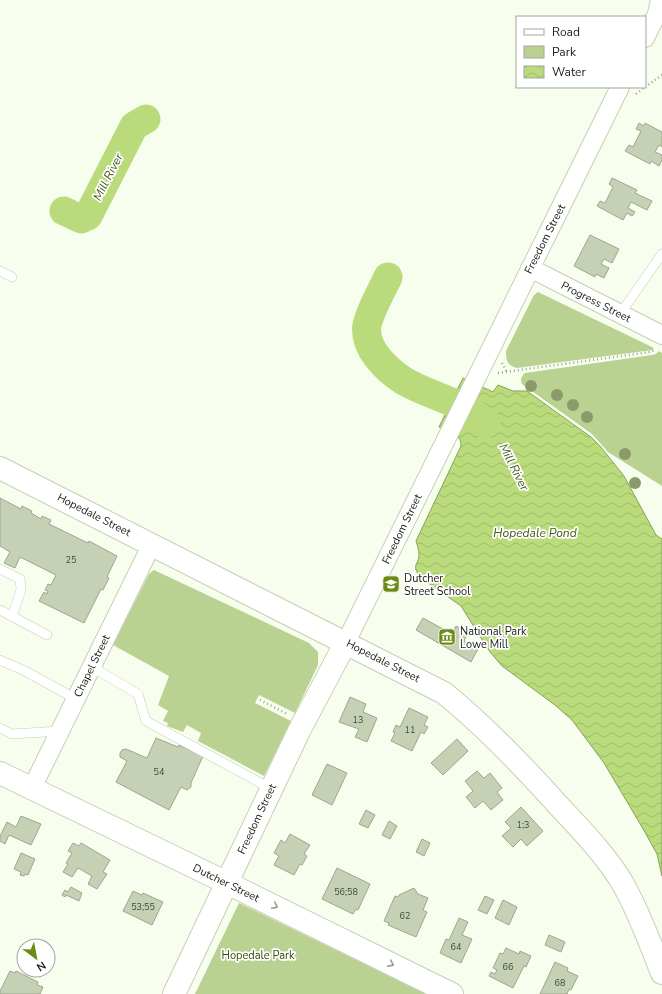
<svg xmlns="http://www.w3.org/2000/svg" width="662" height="994" font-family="'Nunito Sans',sans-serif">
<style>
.green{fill:#b9d191}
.water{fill:url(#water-waves);stroke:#89a25c}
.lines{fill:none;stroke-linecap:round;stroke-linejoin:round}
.river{stroke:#b9db7c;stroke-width:29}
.building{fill:#c5d0b5;stroke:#9da78d}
.service-casing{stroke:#c5d0b5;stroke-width:10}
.minor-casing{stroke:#c5d0b5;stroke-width:20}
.tertiary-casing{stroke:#c5d0b5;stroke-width:24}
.path{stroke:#9ea496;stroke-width:2.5;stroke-dasharray:1 3;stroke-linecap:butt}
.service{stroke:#fff;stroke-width:9}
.minor{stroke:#fff;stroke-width:18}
.tertiary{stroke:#fff;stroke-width:22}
.tree{fill:#8b996b}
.oneway{stroke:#989995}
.labels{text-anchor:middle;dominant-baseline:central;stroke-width:3.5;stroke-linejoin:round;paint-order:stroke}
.number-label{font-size:9px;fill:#444a3c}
.street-label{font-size:11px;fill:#191d13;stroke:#fff}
.poi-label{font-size:11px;fill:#191d13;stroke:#fff;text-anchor:start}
.park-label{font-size:11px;fill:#334700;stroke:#fff}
.water-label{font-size:12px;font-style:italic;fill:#455a18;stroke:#fff}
</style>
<defs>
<pattern id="water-waves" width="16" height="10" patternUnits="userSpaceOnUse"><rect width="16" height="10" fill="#b9db7c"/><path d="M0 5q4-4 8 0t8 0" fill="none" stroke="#9ebc6a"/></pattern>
</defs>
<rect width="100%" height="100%" fill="#f7feed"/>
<path class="green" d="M538,292L654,348L652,350L517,368C507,366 506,360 506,351L534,295Z
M659,351L662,353V486L608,452L592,434L522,384C520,379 521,377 525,373L652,355L656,354Z
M154,570L309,643L318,652V665L295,713L259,695L255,703L291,721L264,776L198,741L201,733L187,725L183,732L167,726L168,723L163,721L168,711L158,705L169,676L113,645L149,574Z
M239,903L426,994H195Z"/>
<path class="water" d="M463,378L493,392L498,385L513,391H527L591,437L600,446L624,476L656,535L662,539V876L657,854L642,827L604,763L572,720L555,705L502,666L490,652L461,606L421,578C410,564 419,566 419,554C419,550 417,544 416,541L461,446C462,434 448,432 439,427Z"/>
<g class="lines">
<path class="river" d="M64,211L81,219L88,216L134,126L146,119
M388,277C381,292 371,309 367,325C363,348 387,370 404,381C430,396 463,402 486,423"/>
</g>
<path class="building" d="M639,123L644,126L645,123L662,132V147L659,145L655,152L662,155V160L659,166L651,161L650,164L625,151L629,145L633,147L641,131L636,129Z
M612,178L637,190L635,193L652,201L647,210L631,202L628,208L635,212L632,216L627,213L623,220L597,206L600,201L605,203L613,187L609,184Z
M590,235L619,249L612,263L604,259L601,264L609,268L604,278L596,274L595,277L574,266Z
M0,498L21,509L22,506L32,511L31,513L41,519L42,516L51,520L49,524L88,543L89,541L117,556L107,577L109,578L103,590L101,589L84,623L39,601L44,592L47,594L48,591L45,590L48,584L51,585L56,575L20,557L15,568L4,563L10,552L0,546Z
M423,618L452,634L456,626L468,633L464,641L478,649L471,662L416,630Z
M350,697L366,704L363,712L377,718L367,742L355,737L359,729L339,722Z
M409,708L428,717L424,725L428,727L424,734L421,732L412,751L391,741L395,733L393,732L396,725L400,727Z
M156,738L178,747L179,745L203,756L191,783V787L187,790L181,787L169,810L116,782L127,761L120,757V753L122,750L126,749L147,758Z
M457,739L468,751L443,775L431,763Z
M327,764L347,773L332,805L312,795Z
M477,771L484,778L490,773L502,788L497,792L503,800L491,810L483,801L475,808L466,797L473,791L465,781Z
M521,807L543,831L527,846L521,839L513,847L502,836L511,828L505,822Z
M366,810L375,815L368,828L359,824Z
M21,816L41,824L31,845L9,835L5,844L0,841V836L7,822L16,827Z
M389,821L397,826L390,839L382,835Z
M290,834L310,845L304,854L307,856L302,865L300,864L294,875L274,865L279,856L274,853L281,840L285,843Z
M422,839L430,843L424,856L416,852Z
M73,843L79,846L81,843L110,860L103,872L107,874L97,889L88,884L92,876L78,868L72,877L63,872L68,864L66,863L72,853L68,851Z
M21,853L35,859L28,875L25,874L24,876L20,875L21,872L14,869Z
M337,868L370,884L358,910L356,909L353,914L322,899Z
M71,887L82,893L79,901L66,895L65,897L62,895L65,890L68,892Z
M414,888L418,894L428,898L423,910L427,912L416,937L388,925L389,923L384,921L395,896L398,897L399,895Z
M133,891L142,895L143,893L163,902L152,925L123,911Z
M485,896L494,900L487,914L478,910Z
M503,900L517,907L509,925L495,918Z
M459,918L468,922L462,935L472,939L461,963L440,953L446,939L449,940Z
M549,935L565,942L561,952L545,945Z
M506,948L519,954L520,951L531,956L526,967L524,966L513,988L489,976L491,972L495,974L497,970L493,968L500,953L503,954Z
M555,962L568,968L567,971L578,976L571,990L569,989L567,994H540Z
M10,971L15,973L16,971L38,982L37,985L43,987L40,994H0V991Z"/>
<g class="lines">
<defs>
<path id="service" d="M0,271L12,277
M620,314L662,254
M0,569L20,579L21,590L12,617
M0,610L47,635
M0,660L25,671L76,699
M92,667L138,694L146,721L272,789
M0,728L12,734L60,731"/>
<path id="minor" d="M645,38L657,14L660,0
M530,268L662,335
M346,642L620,87
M32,788L152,544"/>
<path id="tertiary" d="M0,468L444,693C486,727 523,766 559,806C582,831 606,855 623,884C639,912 650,943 662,973
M0,773L219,879L452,994
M174,994L299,731L346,642"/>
</defs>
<use href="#service" class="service-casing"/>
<use href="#minor" class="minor-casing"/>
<use href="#tertiary" class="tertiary-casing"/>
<path class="path" d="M645,87L662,75
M636,94L645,87
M502,363L507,372
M498,373L650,352L655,350
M260,700L287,714"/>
<use href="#service" class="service"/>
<use href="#minor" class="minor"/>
<use href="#tertiary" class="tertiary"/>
</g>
<g class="tree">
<circle cx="531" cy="386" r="6"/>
<circle cx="557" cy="395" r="6"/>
<circle cx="573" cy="405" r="6"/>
<circle cx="587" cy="417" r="6"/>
<circle cx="625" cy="454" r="6"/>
<circle cx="635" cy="483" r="6"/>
</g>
<defs><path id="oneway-chevron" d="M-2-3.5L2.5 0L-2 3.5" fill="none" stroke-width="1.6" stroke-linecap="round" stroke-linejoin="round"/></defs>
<g class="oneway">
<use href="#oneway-chevron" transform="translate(275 906) rotate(26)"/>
<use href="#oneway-chevron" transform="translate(391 964) rotate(26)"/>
</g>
<defs>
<symbol id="school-square" viewBox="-11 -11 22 22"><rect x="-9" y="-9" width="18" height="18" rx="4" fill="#6a8c12" stroke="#fff"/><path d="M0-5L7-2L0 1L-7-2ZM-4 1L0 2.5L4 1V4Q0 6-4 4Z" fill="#fff"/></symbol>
<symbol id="museum-square" viewBox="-11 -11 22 22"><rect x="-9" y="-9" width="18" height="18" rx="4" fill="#6a8c12" stroke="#fff"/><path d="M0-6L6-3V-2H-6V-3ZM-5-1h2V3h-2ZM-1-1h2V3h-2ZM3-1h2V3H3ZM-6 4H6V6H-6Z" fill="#fff"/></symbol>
</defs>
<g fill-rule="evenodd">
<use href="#school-square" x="381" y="574" width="20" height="20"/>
<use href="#museum-square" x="437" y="627" width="20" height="20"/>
</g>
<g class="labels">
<g class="number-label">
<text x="71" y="560">25</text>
<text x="358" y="720">13</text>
<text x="410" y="730">11</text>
<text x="159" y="772">54</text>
<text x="523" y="825">1;3</text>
<text x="346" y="892">56;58</text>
<text x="143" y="907">53;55</text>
<text x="405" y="916">62</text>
<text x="456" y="947">64</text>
<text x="508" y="967">66</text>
<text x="560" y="983">68</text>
</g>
<g class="street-label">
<text transform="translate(545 239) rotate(-63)">Freedom Street</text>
<text transform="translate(596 302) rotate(27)">Progress Street</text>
<text transform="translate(94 515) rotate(27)">Hopedale Street</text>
<text transform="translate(402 529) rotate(-64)">Freedom Street</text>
<text transform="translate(383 661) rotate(27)">Hopedale Street</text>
<text transform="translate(92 666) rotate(-64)">Chapel Street</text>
<text transform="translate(257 819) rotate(-65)">Freedom Street</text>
<text transform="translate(226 883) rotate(26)">Dutcher Street</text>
</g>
<g class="poi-label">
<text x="404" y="578">Dutcher<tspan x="404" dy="13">Street School</tspan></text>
<text x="460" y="631">National Park<tspan x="460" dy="13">Lowe Mill</tspan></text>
</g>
<g class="park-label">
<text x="258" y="955">Hopedale Park</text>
</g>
<g class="water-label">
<text transform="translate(108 177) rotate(-63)">Mill River</text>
<text transform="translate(514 467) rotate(63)">Mill River</text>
<text x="535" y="533">Hopedale Pond</text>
</g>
</g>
<rect x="516" y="16" width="130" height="72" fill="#ffffff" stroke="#a3a5a1"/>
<rect x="524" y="29" width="20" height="6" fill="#ffffff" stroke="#a3a5a1"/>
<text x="552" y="36" font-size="12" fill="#191d13">Road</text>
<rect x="524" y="46" width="20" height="12" fill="#b9d191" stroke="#a3a5a1"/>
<text x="552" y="56" font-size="12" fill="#191d13">Park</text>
<rect x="524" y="66" width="20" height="12" fill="url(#water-waves)" stroke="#a3a5a1"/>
<text x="552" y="76" font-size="12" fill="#191d13">Water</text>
<g transform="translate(36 958) rotate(148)"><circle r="19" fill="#ffffff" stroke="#a3a5a1"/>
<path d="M0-3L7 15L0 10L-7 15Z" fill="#6a8c12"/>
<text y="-6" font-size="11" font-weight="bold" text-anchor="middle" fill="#191d13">N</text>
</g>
</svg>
